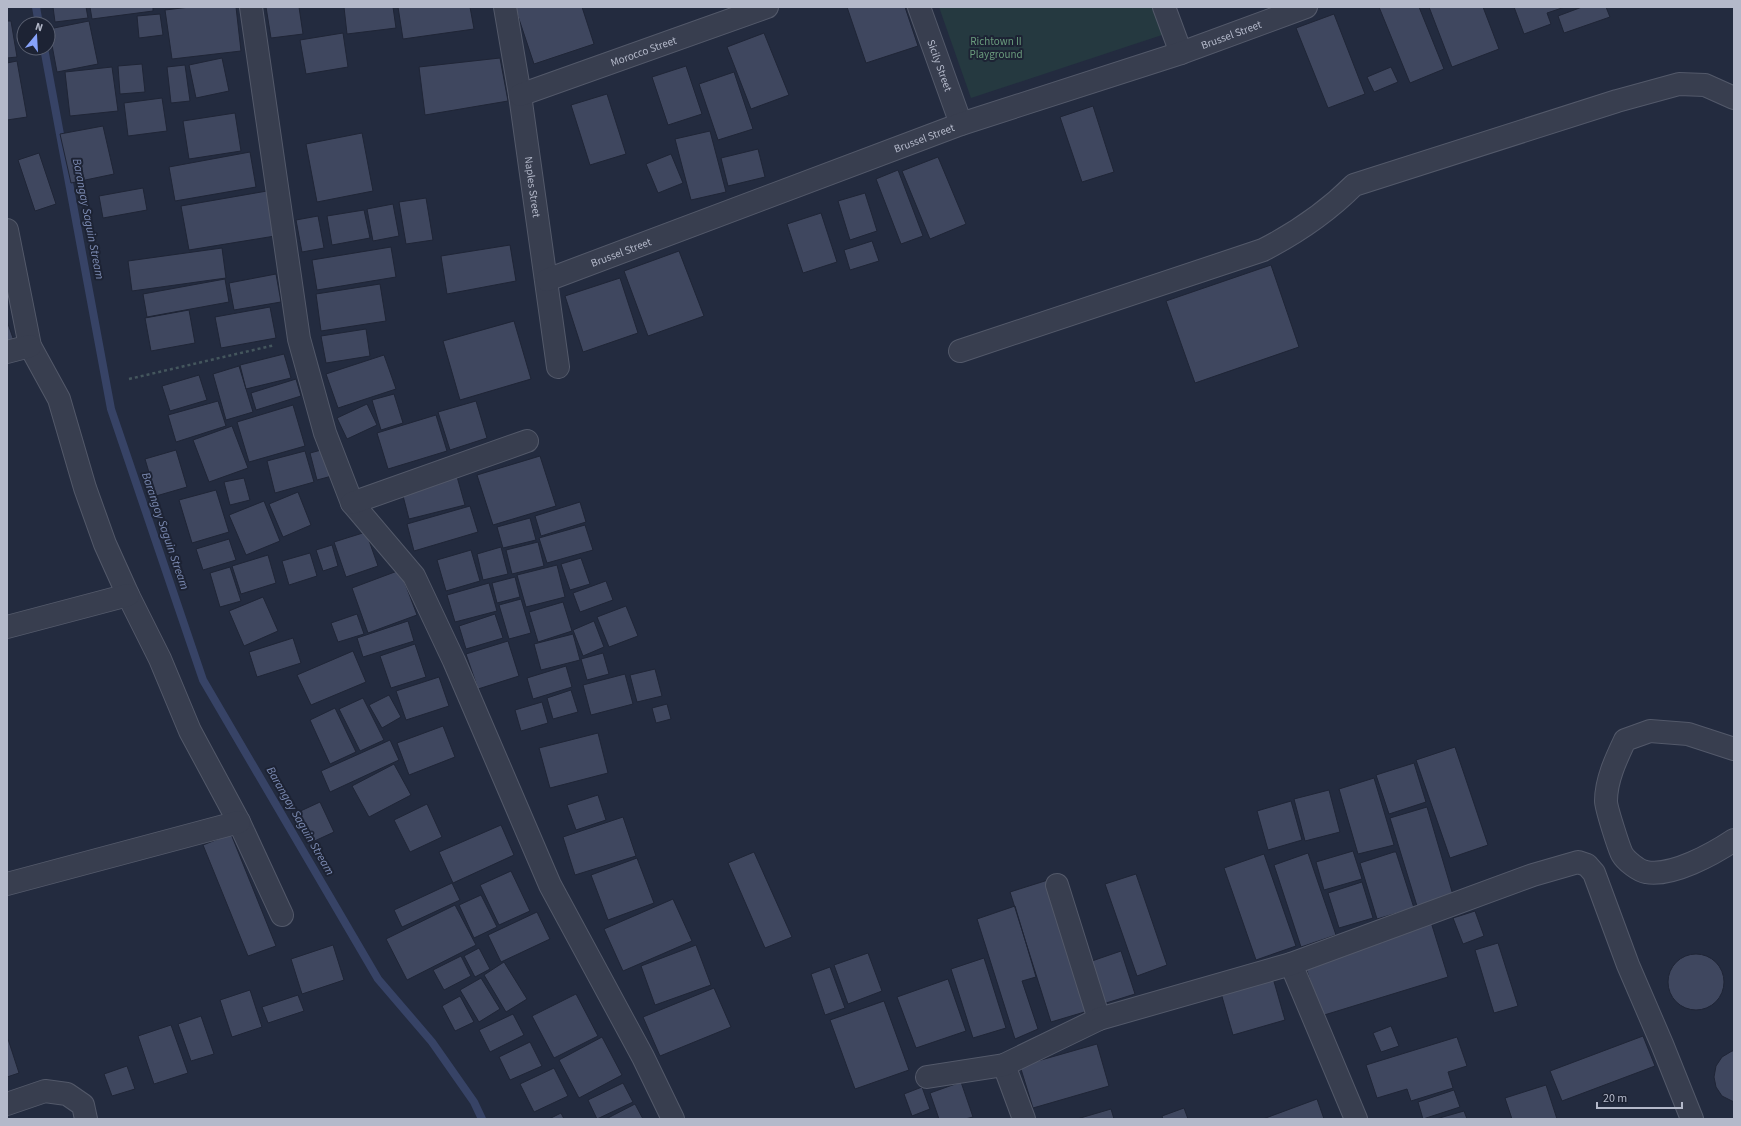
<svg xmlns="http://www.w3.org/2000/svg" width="1741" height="1126" font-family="'Source Sans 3',sans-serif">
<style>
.green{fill:#253940}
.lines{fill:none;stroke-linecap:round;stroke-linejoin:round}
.stream{stroke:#374366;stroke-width:8}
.building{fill:#3f475f;stroke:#1f2536}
.minor-casing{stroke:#53596a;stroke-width:24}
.path{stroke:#44565d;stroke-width:2.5;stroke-dasharray:3 3;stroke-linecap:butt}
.minor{stroke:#383e4f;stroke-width:22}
.labels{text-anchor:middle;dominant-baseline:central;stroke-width:4;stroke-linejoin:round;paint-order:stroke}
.street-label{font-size:11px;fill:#b4b9ca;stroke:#1d2334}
.park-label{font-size:11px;fill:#6a9b7d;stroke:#1d2334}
.water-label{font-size:12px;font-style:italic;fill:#7b8ab2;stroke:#1d2334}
</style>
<rect width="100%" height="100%" fill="#232b3f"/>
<path class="green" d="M939,7H1159L1168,33L971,98Z"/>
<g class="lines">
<path class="stream" d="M36,7L39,24
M44,48L111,409L203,680L378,979L432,1042L474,1102L482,1119"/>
</g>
<path class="building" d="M53,7H86L88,18L55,22Z
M90,7H153V11L92,19Z
M190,7H236L241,51L172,59L165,10Z
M266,7H299L303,34L271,38Z
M344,7H393L396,28L347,34Z
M398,7H470L474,29L403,39Z
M515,7H582L594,44L534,64Z
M847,7H905L918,46L866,63Z
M1379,7H1419L1444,69L1410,83Z
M1429,7H1483L1499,49L1452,67Z
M1514,7H1565L1547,13L1551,24L1524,34Z
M1582,7H1606L1610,17L1564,33L1558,16Z
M160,14L163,35L139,38L137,16Z
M1334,14L1365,94L1328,108L1296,28Z
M7,21H11L17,57L7,58Z
M89,21L98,64L57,72L49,29Z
M343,33L348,67L306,74L300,40Z
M764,33L789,95L751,109L727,47Z
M222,58L229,91L196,98L189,65Z
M500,58L508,101L425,115L419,67Z
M17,61L27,117L7,120V63Z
M142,64L145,92L120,94L118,66Z
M185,65L190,101L171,103L167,67Z
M686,66L702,114L668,125L652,77Z
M112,67L118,111L70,116L65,72Z
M1391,67L1398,82L1374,92L1367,77Z
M734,72L753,129L718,140L699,84Z
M607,94L626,154L590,165L571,105Z
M162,98L167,131L128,136L124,103Z
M1093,106L1114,172L1082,182L1060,117Z
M235,113L241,151L189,159L183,121Z
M103,126L114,174L71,183L60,134Z
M710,131L726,192L691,200L675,139Z
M362,133L373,191L317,202L306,144Z
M758,149L765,177L728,186L721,158Z
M250,152L256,187L175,201L169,167Z
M39,153L56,204L35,211L18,160Z
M671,154L683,183L658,193L646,164Z
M938,157L966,224L930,239L902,171Z
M898,170L923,236L901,244L876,179Z
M143,188L147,210L103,218L99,196Z
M267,191L275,236L189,250L181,206Z
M865,193L877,231L850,240L838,201Z
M426,198L433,240L406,244L399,202Z
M393,204L399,236L373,241L367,209Z
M364,210L370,238L332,245L327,216Z
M821,213L837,262L803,273L787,224Z
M318,216L324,248L302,252L296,220Z
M872,241L879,261L850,270L844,250Z
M510,245L516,281L447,294L441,256Z
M391,247L396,277L317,290L312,260Z
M222,248L226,278L132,291L128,261Z
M679,251L704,316L648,336L624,271Z
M1271,265L1299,347L1195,383L1166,301Z
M276,274L281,302L234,310L229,283Z
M620,278L638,333L583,352L565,296Z
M225,279L229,302L147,317L143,294Z
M380,284L386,321L321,331L316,294Z
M270,307L276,338L221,348L215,317Z
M189,310L195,343L151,351L145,318Z
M7,321L14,341L7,343Z
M514,321L531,379L460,400L443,341Z
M366,329L370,356L326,363L321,336Z
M284,354L291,378L246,389L240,365Z
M384,355L396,389L338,408L326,374Z
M239,366L253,412L226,420L213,374Z
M199,375L207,400L170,411L162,386Z
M296,379L301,396L256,410L251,393Z
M394,394L403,423L381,430L372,400Z
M218,401L226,426L176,442L168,415Z
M476,401L487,438L450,450L438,412Z
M367,404L377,425L347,439L337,418Z
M293,405L305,446L249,462L237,422Z
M436,415L447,451L388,469L377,433Z
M232,426L248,468L209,482L193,440Z
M325,449L332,476L317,480L310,453Z
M176,450L187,487L156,496L145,459Z
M305,451L314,482L275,493L267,461Z
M540,456L556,506L493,525L477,475Z
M456,473L465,505L409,519L401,488Z
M244,478L250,500L230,505L224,482Z
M216,490L229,532L192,543L179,500Z
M298,492L311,525L283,537L269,504Z
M264,501L280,541L246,555L229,515Z
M580,502L586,522L541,536L535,516Z
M470,506L478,532L414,551L407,524Z
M530,518L536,540L503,548L497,527Z
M585,525L593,550L547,563L539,538Z
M366,532L378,566L346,577L334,542Z
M229,539L236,560L203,570L196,549Z
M538,542L544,566L512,574L506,550Z
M332,545L338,566L323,571L316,550Z
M501,547L508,574L483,580L477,554Z
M471,550L480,581L446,591L437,560Z
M310,553L317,576L289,585L282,561Z
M268,555L276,583L241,594L232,566Z
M581,558L590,584L570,590L561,564Z
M557,565L565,597L526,607L517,575Z
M230,567L241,601L220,607L210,573Z
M400,570L417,615L368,633L352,588Z
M515,577L520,597L497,603L492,583Z
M606,581L613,600L580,612L573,593Z
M489,583L497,611L455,622L447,595Z
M263,597L278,631L244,646L229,611Z
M521,599L531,633L509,639L499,605Z
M563,602L572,631L538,642L529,612Z
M626,606L638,636L609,647L597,617Z
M357,614L364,634L338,642L331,623Z
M495,614L503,638L466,649L459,626Z
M408,621L414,641L363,657L357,638Z
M594,621L604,647L583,656L573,630Z
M573,634L580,660L541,670L534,644Z
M293,638L301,663L257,677L249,652Z
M508,641L519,676L478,689L466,654Z
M415,644L426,677L391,688L380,656Z
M353,651L366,682L311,705L297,675Z
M603,653L609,674L587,680L581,659Z
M566,666L572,687L533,699L527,678Z
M655,669L662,696L637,702L630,675Z
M625,674L633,704L591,715L583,685Z
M439,677L449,706L406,720L396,691Z
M571,690L578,712L553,719L547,698Z
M389,695L401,717L382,728L369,705Z
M363,698L384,740L360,751L339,709Z
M542,702L548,723L521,731L515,710Z
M667,704L671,719L656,723L652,708Z
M335,708L356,752L330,764L310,720Z
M443,726L455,757L409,775L397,743Z
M598,733L608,773L550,788L539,748Z
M390,740L399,760L330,792L321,771Z
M1455,747L1488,845L1450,858L1416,760Z
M1414,763L1426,802L1389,814L1376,775Z
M394,764L411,795L369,817L352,786Z
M1374,778L1394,845L1358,854L1339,789Z
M1329,790L1340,832L1305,841L1294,799Z
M598,795L606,820L576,830L567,805Z
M1291,801L1302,840L1268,850L1257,811Z
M320,802L334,832L308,844L294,814Z
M427,804L442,837L410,852L394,820Z
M1427,807L1453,895L1417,906L1390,818Z
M623,817L636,856L575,875L563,837Z
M501,825L514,855L453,883L439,852Z
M231,834L276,946L248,956L203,845Z
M1353,851L1362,879L1324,890L1316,862Z
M754,852L792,937L765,948L728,863Z
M1394,852H1396L1414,908L1377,919L1360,863Z
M1308,853L1336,935L1301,947L1274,865Z
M1264,854L1296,946L1256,960L1224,868Z
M637,858L654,903L608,920L591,875Z
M511,871L530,911L499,925L480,885Z
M1136,874L1167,965L1137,976L1105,884Z
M1048,880L1088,1011L1051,1022L1010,892Z
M1362,882L1373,918L1339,928L1328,893Z
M452,883L460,900L402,927L394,910Z
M481,895L497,927L474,938L459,905Z
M673,899L692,941L623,971L604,929Z
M455,905L476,945L407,980L386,939Z
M1015,906L1036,977L1022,981L1038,1029L1015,1039L977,919Z
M1475,911L1484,936L1463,944L1453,918Z
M537,912L550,939L501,962L488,935Z
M1431,922L1448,977L1321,1016L1304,961Z
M1498,943L1518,1006L1494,1013L1475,950Z
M333,945L344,980L302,994L291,959Z
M696,945L711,985L655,1005L641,966Z
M479,948L490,969L475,977L464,956Z
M1121,951L1135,994L1103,1004L1089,962Z
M868,953L882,991L848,1004L834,965Z
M1668 982a28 28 0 1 1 56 0a28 28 0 1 1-56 0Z
M461,956L471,976L444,990L433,970Z
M984,958L1006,1028L973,1038L951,969Z
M504,962L527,999L506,1012L484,975Z
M830,967L845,1008L825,1015L811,974Z
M481,978L500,1009L479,1022L460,990Z
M1273,978L1285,1020L1233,1035L1221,993Z
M948,979L966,1031L916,1048L897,997Z
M714,988L731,1027L660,1056L643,1017Z
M250,990L262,1027L232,1037L220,1000Z
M576,994L598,1036L554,1058L532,1016Z
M298,995L304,1011L268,1023L262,1007Z
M460,996L474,1022L455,1031L442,1006Z
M884,1001L909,1070L855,1089L830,1020Z
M513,1014L524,1035L490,1052L479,1030Z
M201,1016L214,1054L191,1061L178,1024Z
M171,1025L188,1073L154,1084L138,1036Z
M1391,1026L1399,1046L1381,1052L1373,1033Z
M1643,1036L1655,1066L1562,1101L1550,1071Z
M602,1037L622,1075L579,1098L559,1060Z
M1457,1037L1467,1066L1448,1072L1453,1088L1411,1101L1407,1089L1377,1098L1366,1065Z
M8,1039L19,1073L7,1077V1040Z
M530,1042L542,1066L510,1080L499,1057Z
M1097,1044L1109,1086L1033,1108L1020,1066Z
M1732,1051H1734V1102L1722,1096L1716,1087L1714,1077L1716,1066L1722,1057Z
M127,1066L135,1089L112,1096L104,1074Z
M554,1068L568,1096L534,1112L520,1084Z
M961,1082L973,1117L965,1119H939L930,1093Z
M623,1083L633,1102L597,1119L588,1100Z
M1546,1085L1557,1119H1512L1505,1098Z
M922,1087L930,1109L912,1116L904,1094Z
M1454,1090L1460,1107L1423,1119L1418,1102Z
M1317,1099L1324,1119H1263Z
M635,1104L643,1119H606Z
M1184,1108L1188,1119H1163L1162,1116Z
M1111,1109L1114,1119H1077Z
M1464,1111L1467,1119H1436Z
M561,1113L564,1119H549Z"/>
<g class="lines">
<defs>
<g id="minor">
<path d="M251,7L299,339L325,433L352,503L414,576L454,661L550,885L643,1057L673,1119"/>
<path id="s1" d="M505,7L520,95L558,367"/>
<path id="s2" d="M919,7L961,124"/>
<path d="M1164,7L1181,53"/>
<path id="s3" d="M520,95L767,7"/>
<path d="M7,230L30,346L59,399L85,488L105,544L128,595L160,659L190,731L239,822L282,915"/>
<path id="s4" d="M547,280L961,124L1181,53L1306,7"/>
<path d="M960,351L1263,250C1298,232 1326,213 1354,185L1617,101L1679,84L1705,85L1734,98"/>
<path d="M7,352L30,346"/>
<path d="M352,503L527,441"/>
<path d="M7,627L128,595"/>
<path d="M1734,749L1688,734L1650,731L1625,740C1616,759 1606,780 1606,801C1606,808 1619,848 1622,854C1626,861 1639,871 1646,872C1672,877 1713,854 1734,840"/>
<path d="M7,884L239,822"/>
<path d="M1057,885L1099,1019"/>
<path d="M1291,964L1356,1119"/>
<path d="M1004,1065L1024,1119"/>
<path d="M927,1077L1004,1065L1099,1019L1291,964L1533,875L1578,862L1587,865L1594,873L1628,965L1662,1044L1692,1119"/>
<path d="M7,1104L45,1091L67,1094L83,1105L86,1119"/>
</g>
</defs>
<use href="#minor" class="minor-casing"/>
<path class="path" d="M129,379L275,345"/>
<use href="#minor" class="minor"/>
</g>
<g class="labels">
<g class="street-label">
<text stroke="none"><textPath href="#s4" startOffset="727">Brussel Street</textPath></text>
<text stroke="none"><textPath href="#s3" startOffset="131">Morocco Street</textPath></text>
<text stroke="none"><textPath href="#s2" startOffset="62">Sicily Street</textPath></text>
<text stroke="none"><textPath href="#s4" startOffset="403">Brussel Street</textPath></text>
<text stroke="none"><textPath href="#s1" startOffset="182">Naples Street</textPath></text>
<text stroke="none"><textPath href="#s4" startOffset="79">Brussel Street</textPath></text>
</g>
<g class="park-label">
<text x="996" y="41">Richtown II<tspan x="996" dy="13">Playground</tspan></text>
</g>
<g class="water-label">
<text transform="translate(88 219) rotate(79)">Barangay Saguin Stream</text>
<text transform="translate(165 531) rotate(71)">Barangay Saguin Stream</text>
<text transform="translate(300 821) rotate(60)">Barangay Saguin Stream</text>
</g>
</g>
<rect width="1741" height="1126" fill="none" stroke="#b4b9ca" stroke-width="16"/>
<g transform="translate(36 36) rotate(18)"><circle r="19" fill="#1d2334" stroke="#595f70"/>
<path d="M0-3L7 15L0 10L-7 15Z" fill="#87a3fb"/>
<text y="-6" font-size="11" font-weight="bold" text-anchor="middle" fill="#b4b9ca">N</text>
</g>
<path d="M1597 1102v6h85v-6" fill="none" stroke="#b4b9ca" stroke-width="2"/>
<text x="1603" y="1102" font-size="12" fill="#b4b9ca" stroke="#1d2334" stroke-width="3" paint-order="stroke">20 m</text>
</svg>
